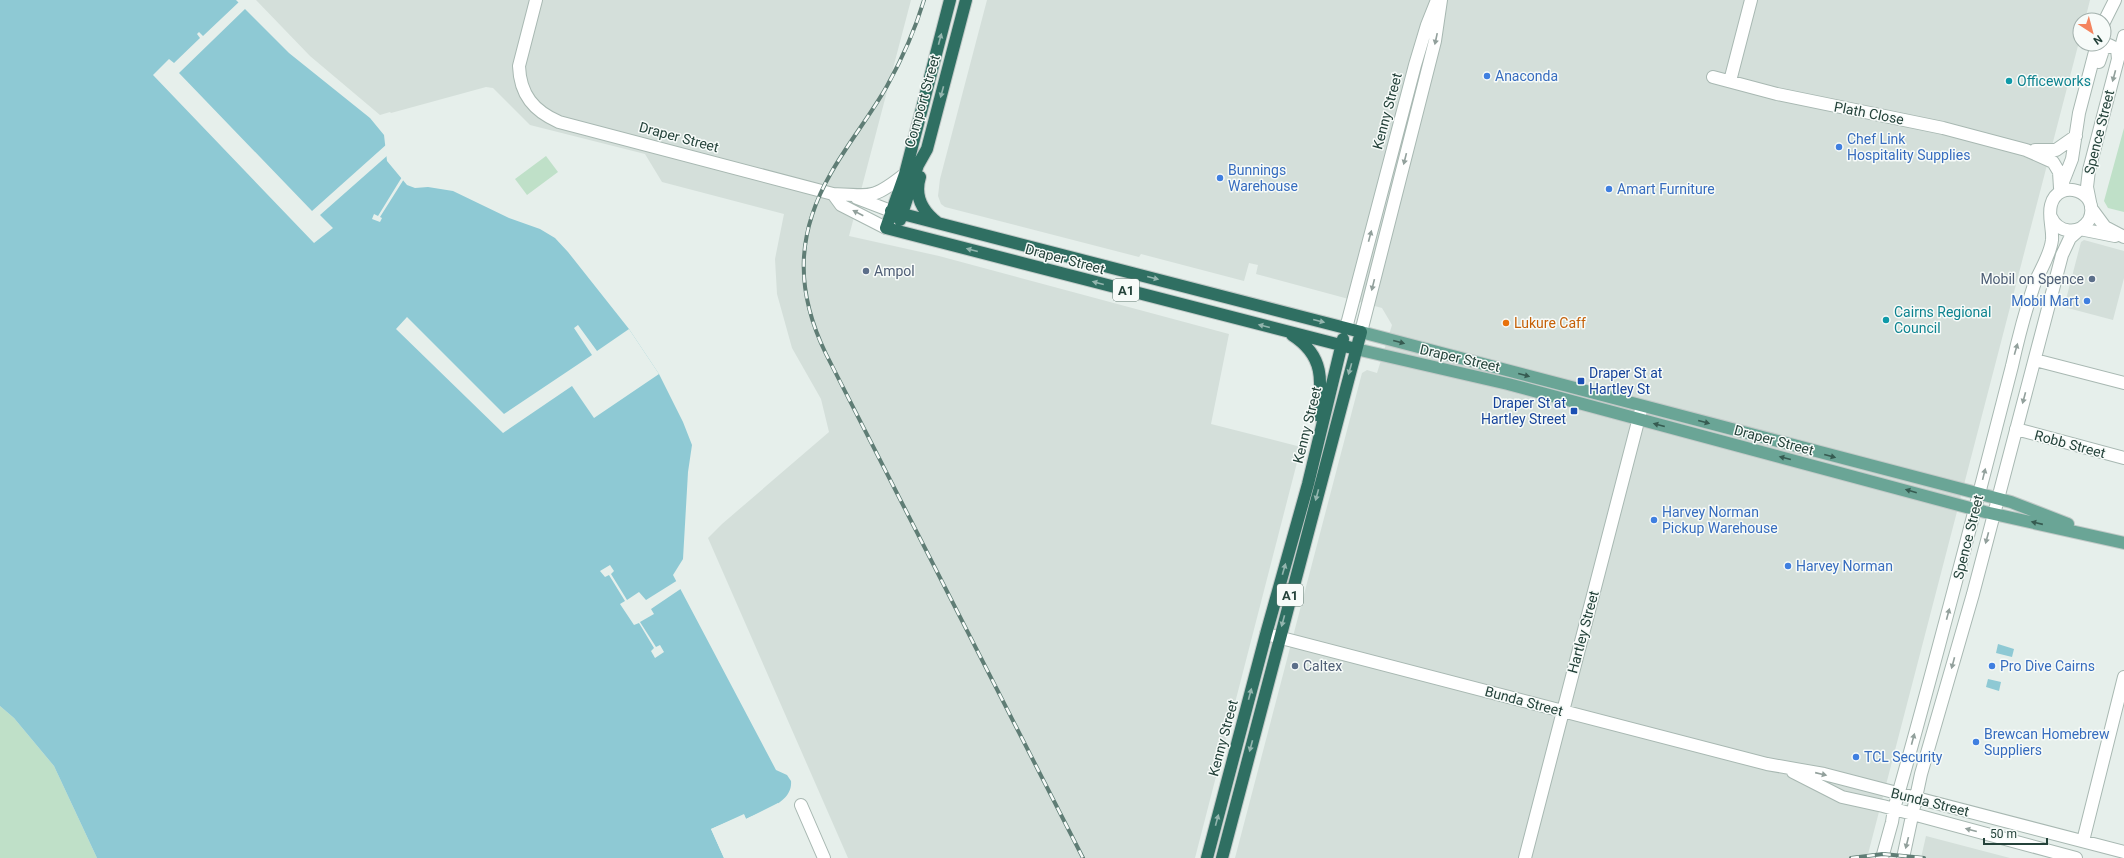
<svg xmlns="http://www.w3.org/2000/svg" width="2124" height="858" font-family="Roboto,sans-serif">
<style>
.built{fill:#d4dfda}
.green{fill:#bfe0c8}
.water{fill:#8ec9d4}
.pier{fill:#e6efeb}
.lines{fill:none;stroke-linecap:round;stroke-linejoin:round}
.minor-casing{stroke:#a8b8b2;stroke-width:14}
.major-casing{stroke:#c2cac8;stroke-width:14}
.highway-casing{stroke:#c2cac8;stroke-width:14}
.minor{stroke:#fff;stroke-width:12}
.major{stroke:#6aa596;stroke-width:12}
.highway{stroke:#2f6f62;stroke-width:12}
.rail-casing{stroke:#5f7d75;stroke-width:4}
.rail{stroke:#f7fbf9;stroke-width:2.5;stroke-dasharray:8;stroke-linecap:butt}
.oneway{fill:#93b5ae}
.oneway2{fill:#92a09c}
.oneway3{fill:#365b51}
.shop-dot{fill:#3f7fe0;stroke:#f7fbf9;stroke-width:1.5}
.culture-dot{fill:#0f9aa8;stroke:#f7fbf9;stroke-width:1.5}
.service-dot{fill:#5c6f8a;stroke:#f7fbf9;stroke-width:1.5}
.food-dot{fill:#e8710a;stroke:#f7fbf9;stroke-width:1.5}
.transit-dot{fill:#1a4fb4;stroke:#f7fbf9;stroke-width:1.5}
.labels{text-anchor:middle;dominant-baseline:central;stroke-width:3;stroke-linejoin:round;paint-order:stroke}
.shield{fill:#f7fbf9;stroke:#637a73;stroke-width:1}
.shield-label{font-size:13px;font-weight:bold;fill:#24423a}
.shop-label{font-size:14px;fill:#366cbe;stroke:#f7fbf9;text-anchor:start}
.culture-label{font-size:14px;fill:#0d838f;stroke:#f7fbf9;text-anchor:start}
.street-label{font-size:14px;fill:#24423a;stroke:#f7fbf9}
.service-label{font-size:14px;fill:#4e5e75;stroke:#f7fbf9;text-anchor:start}
.food-label{font-size:14px;fill:#c56008;stroke:#f7fbf9;text-anchor:start}
.transit-label{font-size:14px;fill:#164399;stroke:#f7fbf9;text-anchor:start}
</style>
<rect width="100%" height="100%" fill="#e6efeb"/>
<path class="built" d="M256,0H911L849,236L939,256L1229,334L1211,424L1301,447L1195,858H848L708,538L722,524L829,432L821,399L792,348L777,294L775,259L784,214L662,182L645,154L530,125L493,88L486,87L391,113L390,112L380,115L310,56Z
M987,0H2090L2085,20H2080V38L1867,858H1235L1362,373L1367,370L1377,373L1392,325L1382,308L1256,274L1258,265L1249,263L1244,281L1141,254L1139,257L945,207L941,204L938,196L940,179Z
M2084,240L2124,251V278L2113,320L2064,307L2081,242Z
M1926,836L2010,858H1921Z"/>
<path class="green" d="M2124,128V212L2108,208L2104,201Z
M546,156L558,172L527,195L515,179Z
M0,706L14,718L54,766L97,858H0Z"/>
<path class="water" d="M0,0H236L289,53L370,118L384,135L387,161L407,185L415,188L428,187L453,191L509,218L540,229L555,238L568,252L629,329L659,374L683,422L692,445L688,472L683,559L673,575L776,770L787,775L791,781C793,803 762,811 746,819L744,815L711,829L724,858H97L54,766L14,718L0,706Z
M1998,644L2014,649L2012,657L1996,653Z
M1988,679L2001,682L1999,691L1986,687Z"/>
<path class="pier" d="M240,1L246,8L179,73L312,211L387,144L388,155L320,215L333,228L314,243L153,75L169,59L174,63L200,38L197,34L199,32L203,36Z
M402,177L404,179L380,217L382,218L380,222L372,219L374,214L378,216Z
M407,317L504,414L592,355L574,328L578,325L597,351L629,329L659,374L594,418L572,386L503,433L396,329Z
M610,565L614,571L611,574L627,600L639,592L646,600L678,580L682,588L651,609L654,614L640,622L656,647L660,645L664,652L655,658L651,651L654,648L639,623L634,625L620,604L625,601L609,575L605,577L600,571Z
M778,803L779,805L747,821L743,817L713,830L726,858H724L711,829L744,814L746,819Z"/>
<g class="lines">
<defs>
<path id="minor" d="M536,0L519,66C520,95 534,111 559,122L833,194C871,196 874,199 905,174
M2104,22L2115,0
M2099,62L2103,50L2109,45L2117,49L2118,59
M1713,77L1777,94L1943,128L2026,150L2053,162L2059,172L2060,188
M1730,81L1751,0
M2035,150H2056L2076,136
M2061,187L2072,159L2079,113L2097,44
M833,194L841,205L886,228
M857,198L891,211
M2090,202L2087,187L2089,170L2124,36
M2091,208L2105,227L2124,237
M2080,229L2115,236
M1346,328L1415,65L1427,25L1437,0
M1361,332L1435,41L1441,0
M2035,360L2124,383
M2016,429L2124,458
M1266,634L1767,764L1824,774L2124,852
M1793,772L1842,797L1883,806L2076,858
M801,805L824,858
M2083,841L2124,677
M1525,858L1642,406
M1882,858L1892,822L1894,809C1936,662 1974,514 2012,366C2018,339 2025,312 2034,285C2040,270 2050,256 2052,240C2053,229 2048,216 2051,205C2058,177 2102,191 2089,220C2079,236 2058,233 2051,217
M1903,858L1921,774L1973,594L2062,255L2070,238L2079,230"/>
<path id="major" d="M1361,332L2011,502L2068,524
M1356,349L1508,384L1985,512L2124,543"/>
<path id="highway" d="M950,0L905,174L886,228L1356,349
M920,177C914,196 922,211 938,223
M891,211L1361,332L1222,858
M900,220L918,165L927,149L966,0
M1292,335C1325,356 1322,381 1317,415
M1207,858L1266,634L1308,484L1343,339"/>
</defs>
<use href="#minor" class="minor-casing"/>
<use href="#major" class="major-casing"/>
<use href="#highway" class="highway-casing"/>
<use href="#minor" class="minor"/>
<use href="#major" class="major"/>
<use href="#highway" class="highway"/>
<defs>
<path id="rail" d="M924,0C915,30 902,59 887,86C870,116 848,143 831,173C796,234 795,290 826,354L1083,858
M1851,858L1883,854L1924,858"/>
</defs>
<use href="#rail" class="rail-casing"/>
<use href="#rail" class="rail"/>
</g>
<defs><path id="oneway-solid" d="M-6-.8H1V-3.2L6.5 0L1 3.2V.8H-6Z"/></defs>
<g class="oneway">
<use href="#oneway-solid" transform="translate(940 39) rotate(-75)"/>
<use href="#oneway-solid" transform="translate(942 92) rotate(105)"/>
<use href="#oneway-solid" transform="translate(972 250) rotate(-165)"/>
<use href="#oneway-solid" transform="translate(1153 278) rotate(14)"/>
<use href="#oneway-solid" transform="translate(1098 283) rotate(-165)"/>
<use href="#oneway-solid" transform="translate(1319 321) rotate(14)"/>
<use href="#oneway-solid" transform="translate(1264 326) rotate(-166)"/>
<use href="#oneway-solid" transform="translate(1350 369) rotate(106)"/>
<use href="#oneway-solid" transform="translate(1317 495) rotate(105)"/>
<use href="#oneway-solid" transform="translate(1284 569) rotate(-74)"/>
<use href="#oneway-solid" transform="translate(1283 621) rotate(105)"/>
<use href="#oneway-solid" transform="translate(1250 694) rotate(-75)"/>
<use href="#oneway-solid" transform="translate(1251 746) rotate(105)"/>
<use href="#oneway-solid" transform="translate(1217 820) rotate(-75)"/>
</g>
<g class="oneway2">
<use href="#oneway-solid" transform="translate(1436 39) rotate(102)"/>
<use href="#oneway-solid" transform="translate(2114 76) rotate(105)"/>
<use href="#oneway-solid" transform="translate(1405 159) rotate(104)"/>
<use href="#oneway-solid" transform="translate(858 213) rotate(-153)"/>
<use href="#oneway-solid" transform="translate(1370 236) rotate(-75)"/>
<use href="#oneway-solid" transform="translate(1373 285) rotate(104)"/>
<use href="#oneway-solid" transform="translate(2016 349) rotate(-74)"/>
<use href="#oneway-solid" transform="translate(2024 398) rotate(105)"/>
<use href="#oneway-solid" transform="translate(1984 474) rotate(-76)"/>
<use href="#oneway-solid" transform="translate(1987 538) rotate(105)"/>
<use href="#oneway-solid" transform="translate(1948 614) rotate(-75)"/>
<use href="#oneway-solid" transform="translate(1953 663) rotate(105)"/>
<use href="#oneway-solid" transform="translate(1913 739) rotate(-75)"/>
<use href="#oneway-solid" transform="translate(1821 774) rotate(13)"/>
<use href="#oneway-solid" transform="translate(1971 830) rotate(-165)"/>
<use href="#oneway-solid" transform="translate(1907 843) rotate(104)"/>
</g>
<g class="oneway3">
<use href="#oneway-solid" transform="translate(1399 342) rotate(15)"/>
<use href="#oneway-solid" transform="translate(1524 375) rotate(15)"/>
<use href="#oneway-solid" transform="translate(1704 422) rotate(15)"/>
<use href="#oneway-solid" transform="translate(1659 425) rotate(-165)"/>
<use href="#oneway-solid" transform="translate(1830 456) rotate(15)"/>
<use href="#oneway-solid" transform="translate(1785 458) rotate(-166)"/>
<use href="#oneway-solid" transform="translate(1911 491) rotate(-164)"/>
<use href="#oneway-solid" transform="translate(2037 523) rotate(-167)"/>
</g>
<g class="shop-dot">
<circle cx="1487" cy="76" r="4"/>
<circle cx="1839" cy="147" r="4"/>
<circle cx="1220" cy="178" r="4"/>
<circle cx="1609" cy="189" r="4"/>
<circle cx="2087" cy="301" r="4"/>
<circle cx="1654" cy="520" r="4"/>
<circle cx="1788" cy="566" r="4"/>
<circle cx="1992" cy="666" r="4"/>
<circle cx="1976" cy="742" r="4"/>
<circle cx="1856" cy="757" r="4"/>
</g>
<g class="culture-dot">
<circle cx="2009" cy="81" r="4"/>
<circle cx="1886" cy="320" r="4"/>
</g>
<g class="service-dot">
<circle cx="866" cy="271" r="4"/>
<circle cx="2092" cy="279" r="4"/>
<circle cx="1295" cy="666" r="4"/>
</g>
<circle class="food-dot" cx="1506" cy="323" r="4"/>
<g class="transit-dot">
<rect x="1577" y="377" width="8" height="8" rx="2"/>
<rect x="1570" y="407" width="8" height="8" rx="2"/>
</g>
<g class="labels">
<g class="shield">
<rect x="1113" y="279" width="26" height="22" rx="3"/>
<rect x="1277" y="584" width="26" height="22" rx="3"/>
</g>
<g class="shield-label">
<text x="1126" y="290">A1</text>
<text x="1290" y="595">A1</text>
</g>
<g class="shop-label">
<text x="1495" y="76">Anaconda</text>
<text x="1847" y="139">Chef Link<tspan x="1847" dy="16">Hospitality Supplies</tspan></text>
<text x="1228" y="170">Bunnings<tspan x="1228" dy="16">Warehouse</tspan></text>
<text x="1617" y="189">Amart Furniture</text>
<text x="2079" y="301" text-anchor="end">Mobil Mart</text>
<text x="1662" y="512">Harvey Norman<tspan x="1662" dy="16">Pickup Warehouse</tspan></text>
<text x="1796" y="566">Harvey Norman</text>
<text x="2000" y="666">Pro Dive Cairns</text>
<text x="1984" y="734">Brewcan Homebrew<tspan x="1984" dy="16">Suppliers</tspan></text>
<text x="1864" y="757">TCL Security</text>
</g>
<g class="culture-label">
<text x="2017" y="81">Officeworks</text>
<text x="1894" y="312">Cairns Regional<tspan x="1894" dy="16">Council</tspan></text>
</g>
<g class="street-label">
<text transform="translate(922 101) rotate(-74)">Comport Street</text>
<text transform="translate(1387 111) rotate(-75)">Kenny Street</text>
<text transform="translate(1869 113) rotate(11)">Plath Close</text>
<text transform="translate(2099 132) rotate(-76)">Spence Street</text>
<text transform="translate(679 137) rotate(15)">Draper Street</text>
<text transform="translate(1065 259) rotate(15)">Draper Street</text>
<text transform="translate(1460 358) rotate(13)">Draper Street</text>
<text transform="translate(1307 425) rotate(-76)">Kenny Street</text>
<text transform="translate(1774 440) rotate(15)">Draper Street</text>
<text transform="translate(2070 444) rotate(15)">Robb Street</text>
<text transform="translate(1968 537) rotate(-76)">Spence Street</text>
<text transform="translate(1583 632) rotate(-75)">Hartley Street</text>
<text transform="translate(1524 701) rotate(15)">Bunda Street</text>
<text transform="translate(1223 738) rotate(-75)">Kenny Street</text>
<text transform="translate(1930 802) rotate(14)">Bunda Street</text>
</g>
<g class="service-label">
<text x="874" y="271">Ampol</text>
<text x="2084" y="279" text-anchor="end">Mobil on Spence</text>
<text x="1303" y="666">Caltex</text>
</g>
<g class="food-label">
<text x="1514" y="323">Lukure Caff</text>
</g>
<g class="transit-label">
<text x="1589" y="373">Draper St at<tspan x="1589" dy="16">Hartley St</tspan></text>
<text x="1566" y="403" text-anchor="end">Draper St at<tspan x="1566" dy="16">Hartley Street</tspan></text>
</g>
</g>
<g transform="translate(2092 32) rotate(144)"><circle r="19" fill="#f7fbf9" stroke="#a3b1ad"/>
<path d="M0-3L7 15L0 10L-7 15Z" fill="#f4845f"/>
<text y="-6" font-size="11" font-weight="bold" text-anchor="middle" fill="#24423a">N</text>
</g>
<path d="M1984 838v6h63v-6" fill="none" stroke="#24423a" stroke-width="2"/>
<text x="1990" y="838" font-size="12" fill="#24423a" stroke="#f7fbf9" stroke-width="3" paint-order="stroke">50 m</text>
</svg>
